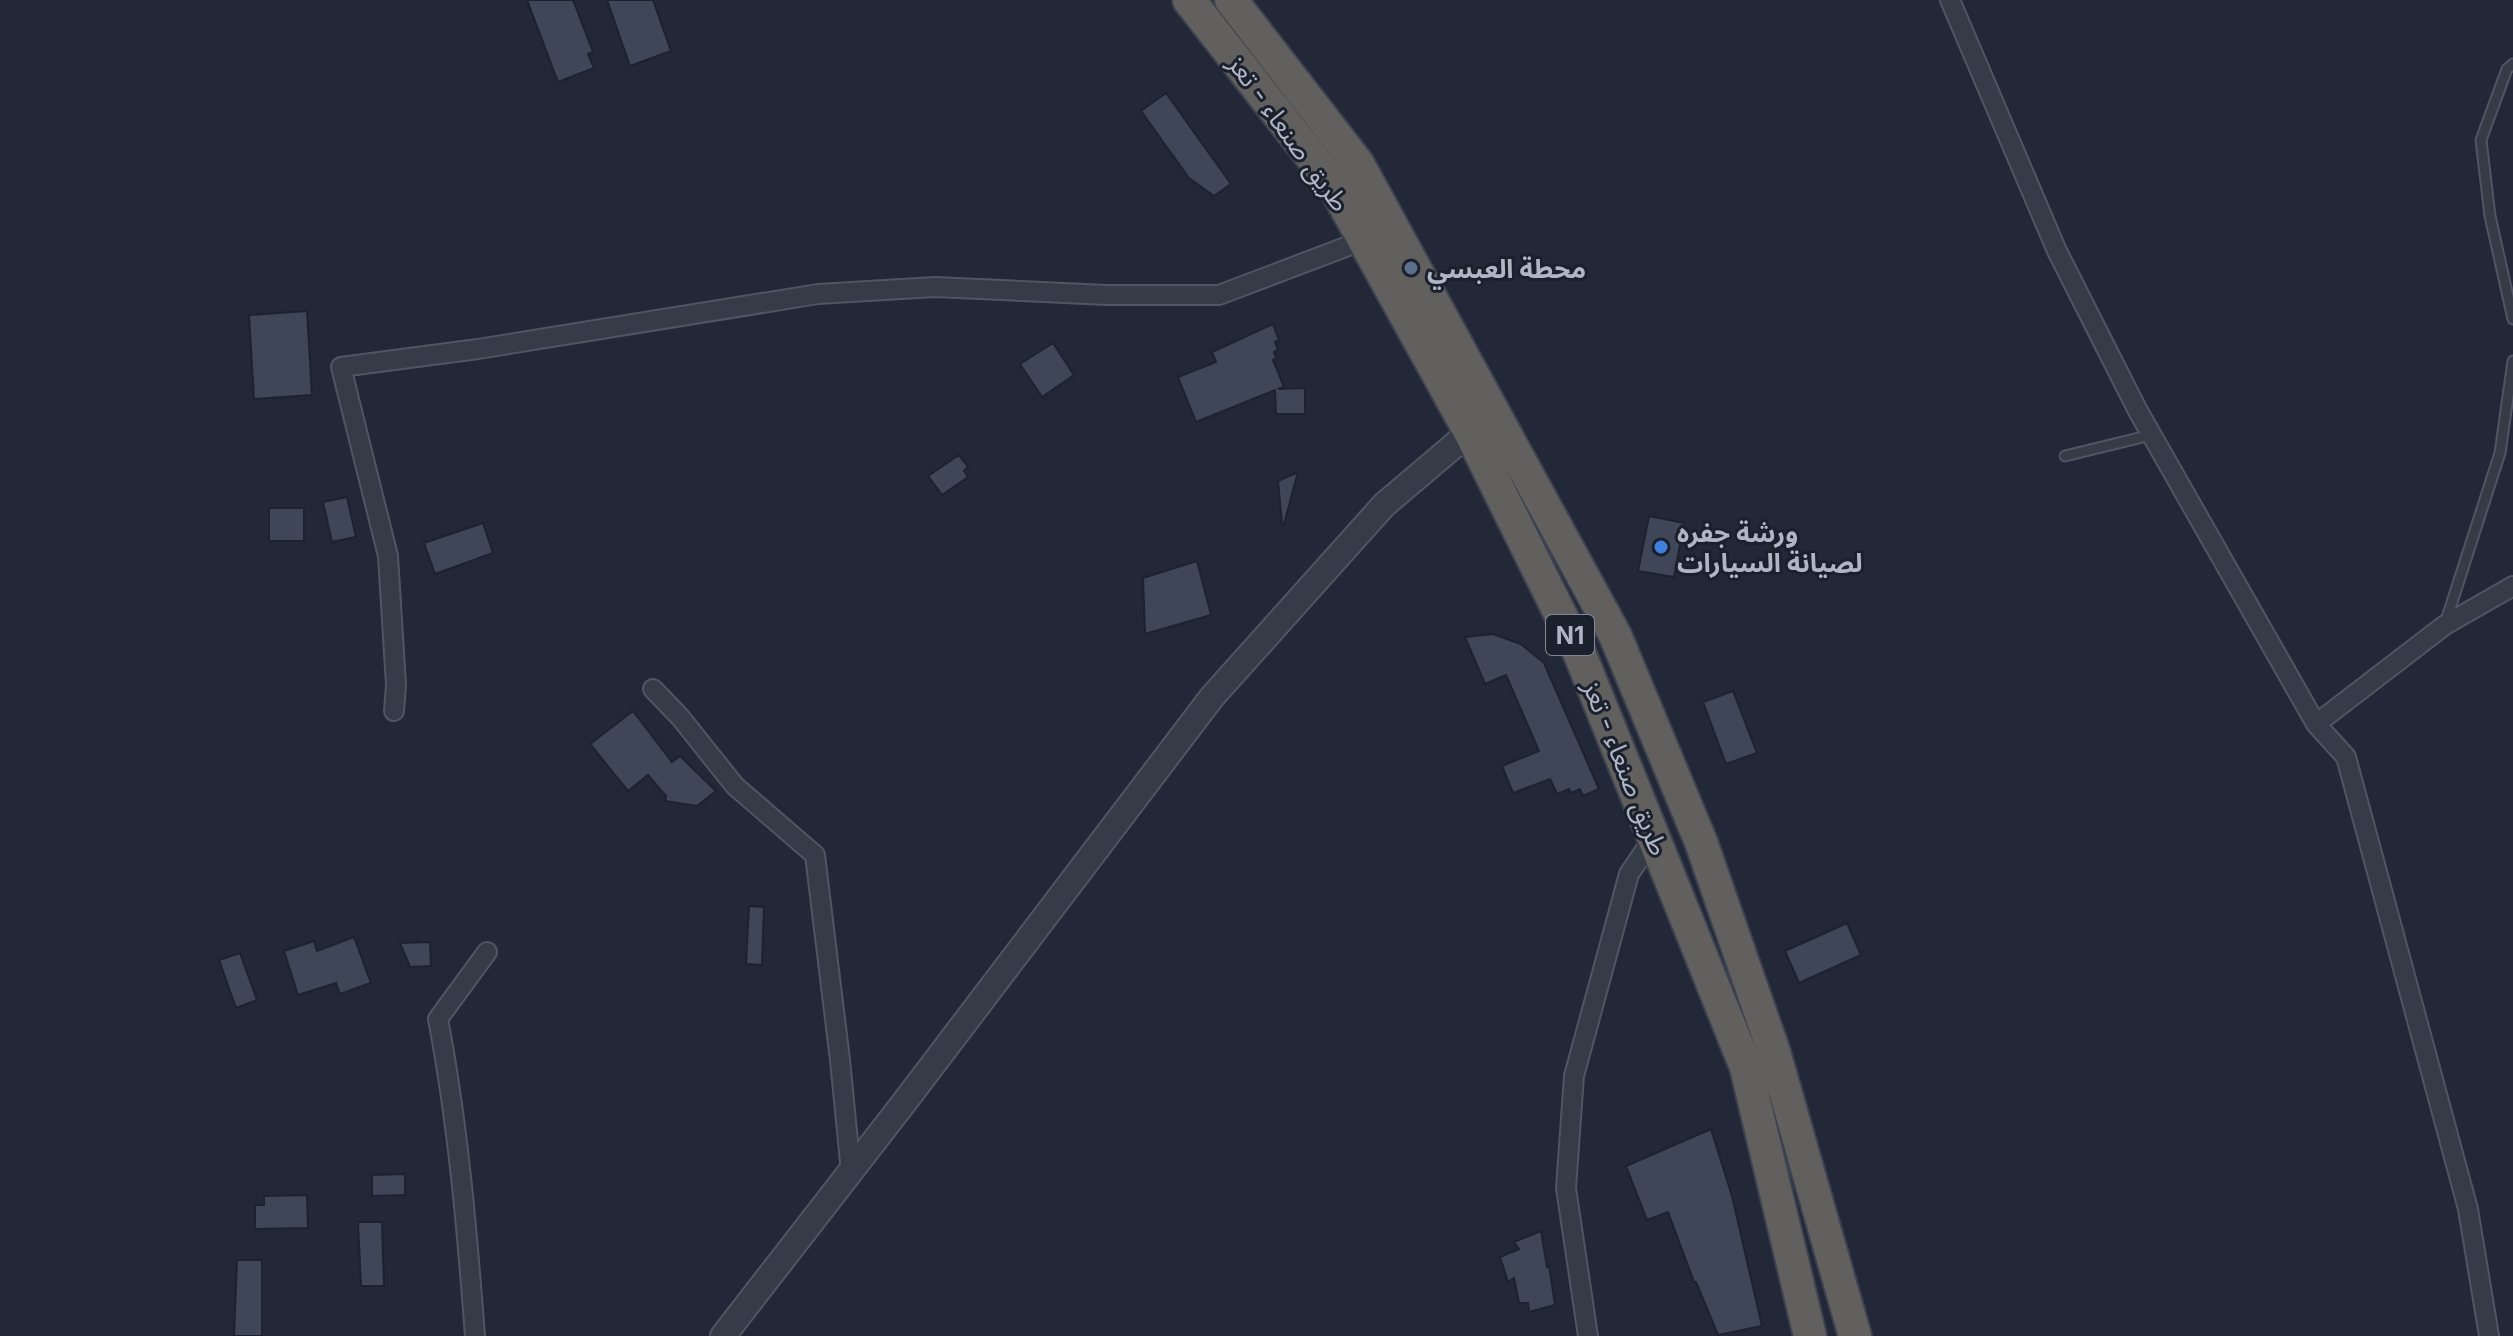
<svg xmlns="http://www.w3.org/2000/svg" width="2513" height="1336" font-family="Inter,'Noto Sans Arabic',sans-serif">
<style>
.building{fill:#3e4658;stroke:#1d222f;stroke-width:2}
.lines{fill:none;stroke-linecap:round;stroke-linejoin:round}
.service-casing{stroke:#505563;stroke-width:13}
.minor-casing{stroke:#505563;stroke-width:22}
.tertiary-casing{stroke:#505563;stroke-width:28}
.trunk-casing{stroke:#3d4250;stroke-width:36}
.service{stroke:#363b48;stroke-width:9}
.minor{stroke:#363b48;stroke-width:18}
.tertiary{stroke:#363b48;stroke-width:24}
.trunk{stroke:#61605e;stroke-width:32}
.service-dot{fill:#5c6f8a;stroke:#1b202d;stroke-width:3}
.shop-dot{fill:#3f7fe0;stroke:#1b202d;stroke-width:3}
.labels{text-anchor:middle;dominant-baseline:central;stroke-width:6;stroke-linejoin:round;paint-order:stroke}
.shield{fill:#1b202d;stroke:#838897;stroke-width:2}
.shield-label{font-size:24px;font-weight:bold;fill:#b0b5c5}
.street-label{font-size:26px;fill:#b0b5c5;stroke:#1b202d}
.poi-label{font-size:26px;font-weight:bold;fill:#b0b5c5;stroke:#1b202d;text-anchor:start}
</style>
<rect width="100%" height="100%" fill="#222838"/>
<path class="building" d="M527,0H573L593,52L588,54L594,68L558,82Z
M607,0H653L671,51L630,66Z
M1166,93L1231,184L1214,196L1189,178L1141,111Z
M307,311L312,395L254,399L249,315Z
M1273,324L1279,340L1275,342L1278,350L1274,352L1276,358L1273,360L1284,387L1278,389L1305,388V414H1276L1275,390L1196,422L1178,377L1216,362L1212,352Z
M1053,343L1074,375L1042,397L1020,364Z
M959,455L968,467L964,471L968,477L942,495L928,476Z
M1298,472L1284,524H1282L1278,481Z
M347,497L356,537L332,542L323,502Z
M269,508H304V541H269Z
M1649,516L1684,523L1674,577L1638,571Z
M483,523L493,553L435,574L424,543Z
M1197,561L1211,615L1145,634L1143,578Z
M1493,634L1521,644L1544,663L1599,789L1583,796L1580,789L1571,793L1569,789L1557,794L1550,779L1513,793L1502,766L1539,751L1506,675L1485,684L1465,637Z
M1733,691L1757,753L1726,764L1703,702Z
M633,711L672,762L680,756L716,791L697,806L665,801L666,796L648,775L628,791L590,744Z
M749,906L764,907L762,965L746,964Z
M1847,923L1861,955L1799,983L1785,951Z
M354,937L371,983L340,994L336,983L298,995L284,951L314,941L317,951Z
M430,942L431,966L410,967L400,943Z
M240,953L257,1000L236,1008L219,960Z
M1711,1129L1732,1196L1762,1326L1718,1335L1696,1282H1694L1668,1212L1647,1220L1626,1166Z
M405,1174V1195L372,1196V1175Z
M307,1195L308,1228L255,1229V1205H264V1196Z
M358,1222H382L384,1286H361Z
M1541,1231L1547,1267L1549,1265L1555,1305L1529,1312L1528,1303H1519L1514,1278L1508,1282L1500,1257L1519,1249L1514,1242Z
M237,1260H262V1336H234Z"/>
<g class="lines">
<defs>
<path id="service" d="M2513,64L2507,69L2481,140L2490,216L2513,319
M2065,456L2151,435
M2445,624L2500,453L2513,361"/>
<path id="minor" d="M1950,0L2057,251L2138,411L2316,724L2346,757L2468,1209L2489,1336
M653,689L680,717L735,786L815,855L840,1060L851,1172
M394,711L396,685L388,556L341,367L478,349L818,294L935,287L1107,295H1219L1364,240
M2316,724L2445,625L2513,586
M475,1336C467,1230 458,1124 438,1019L487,952
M1588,1336L1566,1188L1574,1076L1629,874L1654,837"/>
<path id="tertiary" d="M723,1336L903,1104L1212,697L1384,505L1470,432"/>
<path id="trunk" d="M1189,0L1333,184L1470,432L1579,652L1746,1067L1810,1336
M1231,0L1358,164L1615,635L1701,842L1774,1052L1855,1336"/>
</defs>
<use href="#service" class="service-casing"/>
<use href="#minor" class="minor-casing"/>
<use href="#tertiary" class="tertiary-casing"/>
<use href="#trunk" class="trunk-casing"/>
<use href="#service" class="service"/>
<use href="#minor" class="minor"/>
<use href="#tertiary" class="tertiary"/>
<use href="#trunk" class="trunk"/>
</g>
<circle class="service-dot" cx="1411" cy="268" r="8"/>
<circle class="shop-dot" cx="1661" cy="547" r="8"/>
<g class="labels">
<rect class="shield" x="1546" y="615" width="48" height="40" rx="6"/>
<g class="shield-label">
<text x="1570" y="635">N1</text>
</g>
<g class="street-label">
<text transform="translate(1289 133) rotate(54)">طريق صنعاء - تعز</text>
<text transform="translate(1626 768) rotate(68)">طريق صنعاء - تعز</text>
</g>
<g class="poi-label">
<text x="1427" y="268">محطة العبسي</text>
<text x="1677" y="532">ورشة جفره<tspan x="1677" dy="30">لصيانة السيارات</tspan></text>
</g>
</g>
</svg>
